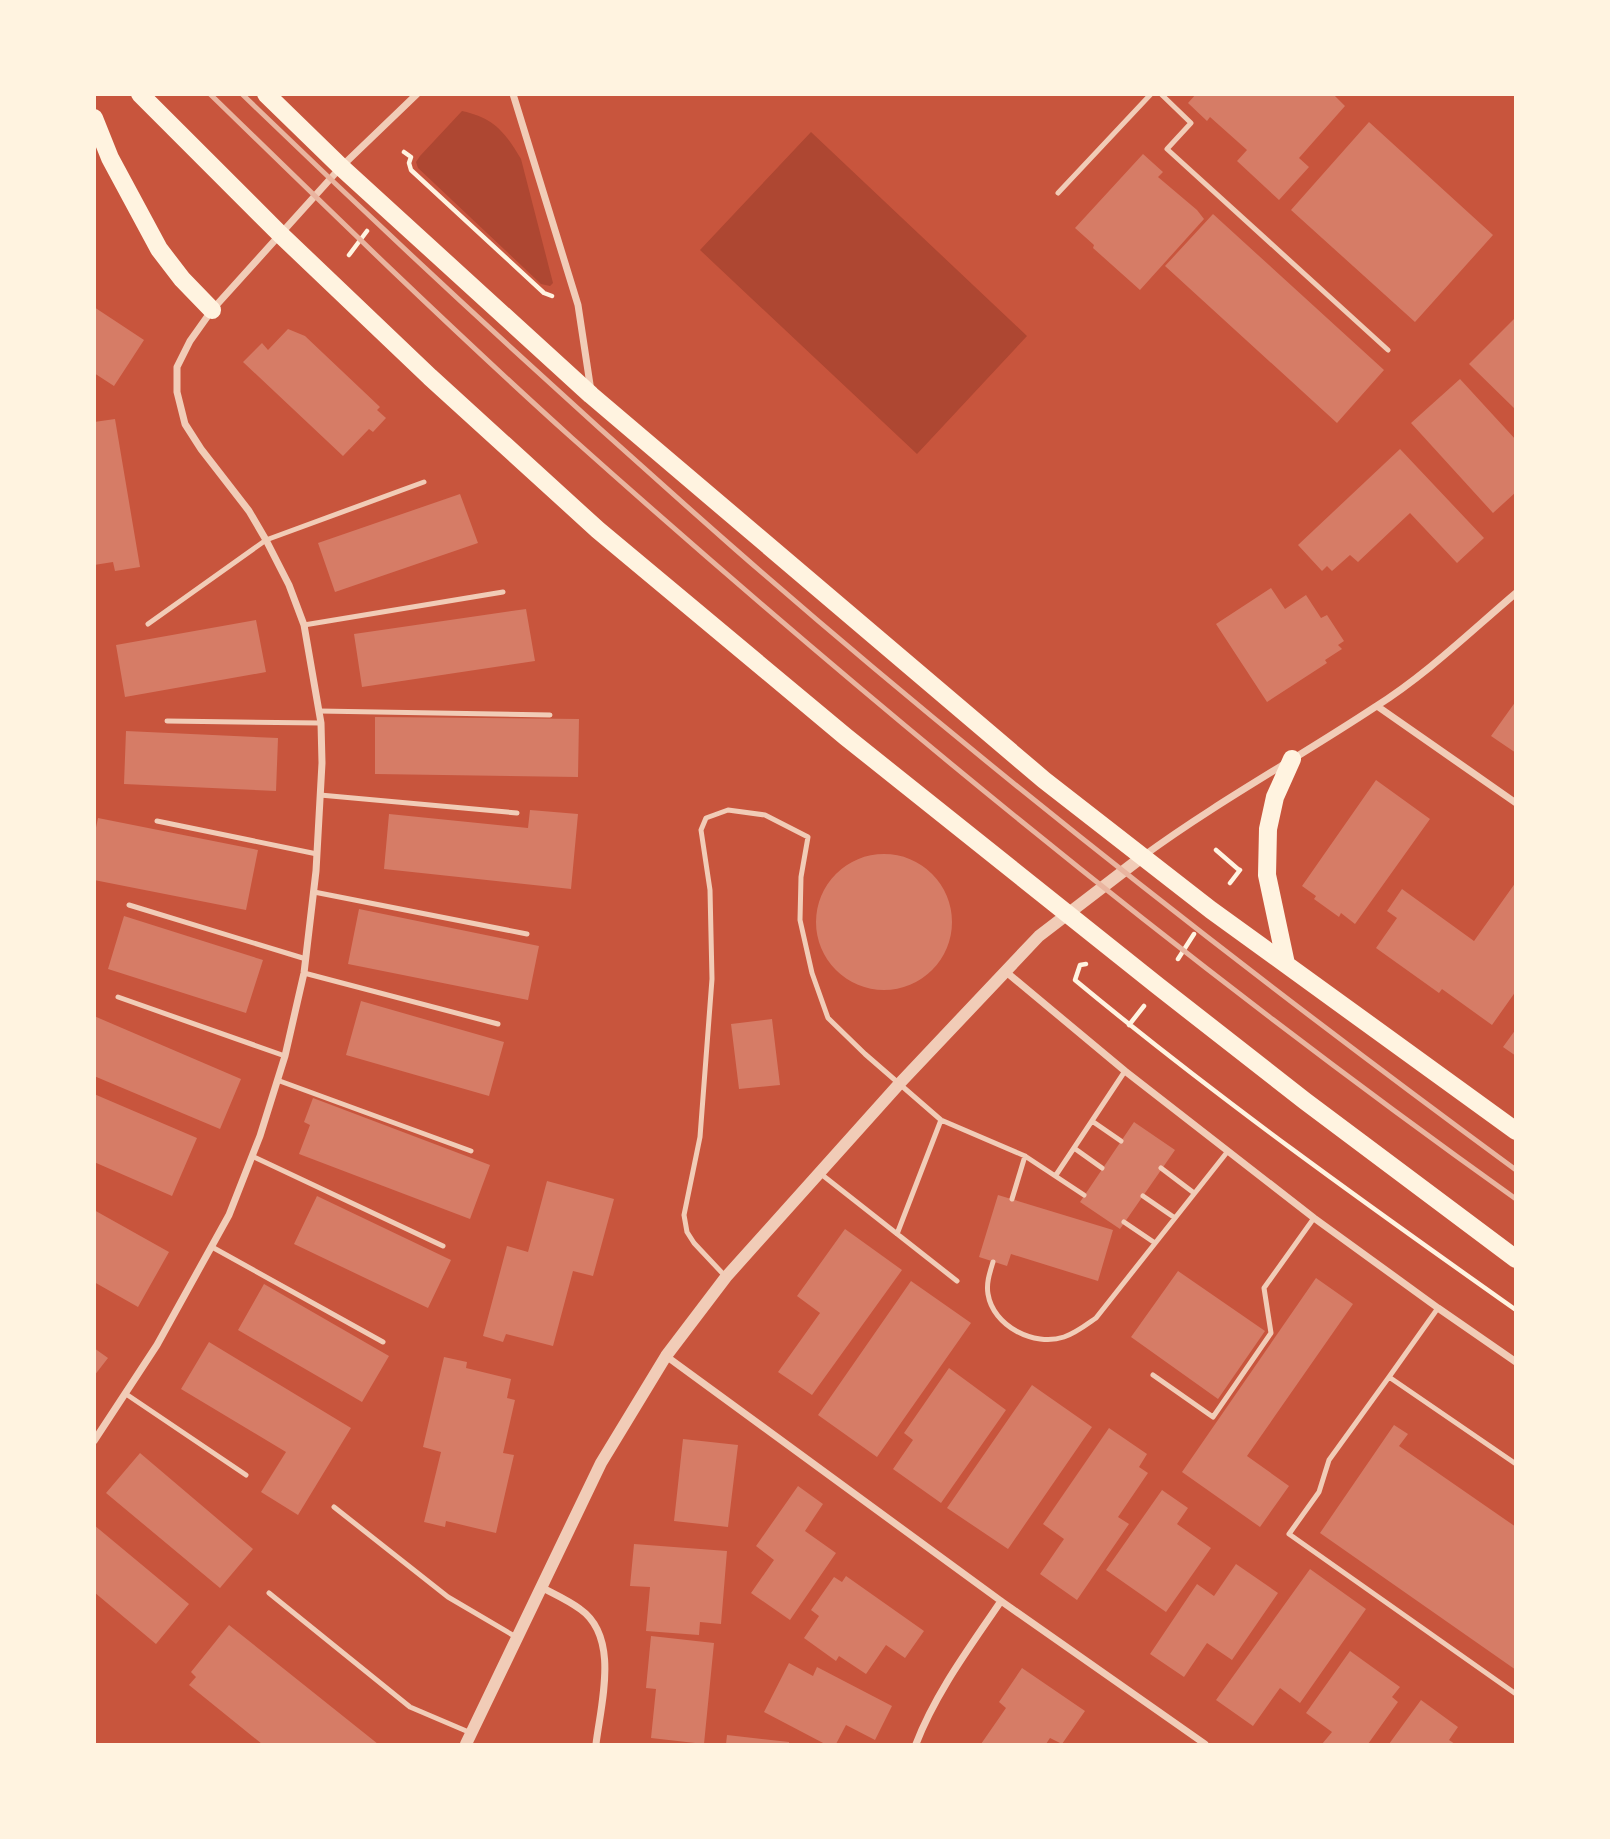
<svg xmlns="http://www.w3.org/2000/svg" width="1610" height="1839" font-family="'Noto Sans',sans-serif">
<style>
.green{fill:#ae4732}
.building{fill:#d67c66}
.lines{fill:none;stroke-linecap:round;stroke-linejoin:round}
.path{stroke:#fff3e0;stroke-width:4.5}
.service{stroke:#f1ccb7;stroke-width:5}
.minor{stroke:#f1ccb7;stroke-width:7}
.tertiary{stroke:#f1ccb7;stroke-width:12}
.primary{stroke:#fff3e0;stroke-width:18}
.rail{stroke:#e9b49f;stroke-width:5}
</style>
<rect width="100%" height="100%" fill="#c8553d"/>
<path class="green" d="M462,111C494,118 505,132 521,159L553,283L550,286L541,284L418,168L416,162L420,156Z
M811,132L1027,336L917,454L700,250Z"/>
<path class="building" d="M1196,94H1333L1345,106L1299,158L1309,167L1279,200L1237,161L1247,150L1210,117L1207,121L1188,103Z
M1369,122L1493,235L1415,322L1291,210Z
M1143,154L1163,172L1158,177L1197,210L1204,219L1140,290L1093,248L1094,245L1075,228Z
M1213,214L1384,370L1337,423L1165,266Z
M94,307L144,340L114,386L94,373Z
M1516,317V410L1469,364Z
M288,329L305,336L380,407L377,410L386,418L373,432L369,429L343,456L243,362L262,343L268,350Z
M1460,379L1516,440V492L1493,513L1411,423Z
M115,419L140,567L115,571L113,562L94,565V422Z
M1400,449L1484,538L1457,563L1410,513L1358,562L1350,555L1332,571L1327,566L1322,571L1298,545Z
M460,494L478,543L335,592L318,543Z
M1271,588L1285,609L1306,595L1321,618L1327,615L1344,641L1338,645L1342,649L1325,660L1327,663L1267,702L1216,624Z
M526,609L535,661L362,687L354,634Z
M256,620L266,672L125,697L116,645Z
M1516,701V753L1491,736Z
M375,717L579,719L578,777L375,774Z
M126,731L278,738L276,791L124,784Z
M1376,780L1430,819L1355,924L1341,913L1339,917L1314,899L1316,896L1302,886Z
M530,810L578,814L571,889L384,869L389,814L528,828Z
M98,818L258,850L246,910L94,880V837Z
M816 922a68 68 0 1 1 136 0a68 68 0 1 1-136 0Z
M1516,882V991L1492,1025L1442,989L1439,993L1376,948L1397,918L1387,911L1402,889L1474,941Z
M359,909L539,946L528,1000L348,964Z
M124,916L263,960L246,1013L108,969Z
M361,1001L504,1042L489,1096L346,1055Z
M94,1016L241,1079L220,1129L94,1076Z
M772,1019L780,1085L739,1089L731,1024Z
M1516,1029V1056L1503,1047Z
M94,1094L197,1138L172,1196L94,1162Z
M313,1098L490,1165L470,1219L299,1154L310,1125L304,1122Z
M1134,1122L1175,1150L1120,1229L1080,1202Z
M547,1181L614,1199L593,1276L573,1271L553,1346L506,1334L503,1342L483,1336L507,1246L528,1252Z
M998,1195L1113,1230L1098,1281L1011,1254L1007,1266L979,1257Z
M317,1196L451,1260L428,1308L294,1244Z
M94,1210L169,1252L138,1307L94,1282Z
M845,1229L902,1270L812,1395L778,1372L820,1313L797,1296Z
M1178,1271L1265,1331L1218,1399L1131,1337Z
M1316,1278L1353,1304L1247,1456L1289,1486L1260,1527L1182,1472Z
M911,1281L971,1323L877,1457L818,1415Z
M264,1284L389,1356L362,1402L238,1330Z
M209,1342L351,1428L298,1515L261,1492L286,1452L181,1389Z
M94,1348L108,1358L94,1376Z
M444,1357L467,1362L466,1368L511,1379L507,1398L515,1400L503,1453L514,1455L496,1533L446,1521L445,1527L424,1522L441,1452L423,1447Z
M949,1368L1006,1410L941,1503L893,1469L913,1440L904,1433Z
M1032,1385L1092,1427L1008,1549L947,1508Z
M1394,1425L1408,1434L1399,1446L1516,1527V1670L1320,1533Z
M1109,1428L1147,1454L1139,1467L1148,1473L1118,1517L1129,1524L1077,1600L1040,1574L1064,1539L1043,1524Z
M683,1439L738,1445L728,1527L674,1521Z
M140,1453L253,1549L220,1588L106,1493Z
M798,1486L823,1504L805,1531L836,1553L790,1620L751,1593L774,1560L756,1546Z
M1162,1490L1188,1508L1177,1524L1211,1548L1166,1612L1106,1570Z
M94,1525L189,1604L156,1644L94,1592Z
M634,1544L727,1551L721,1624L700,1622L699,1635L646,1631L650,1587L630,1586Z
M1236,1564L1278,1593L1232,1660L1207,1643L1184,1677L1150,1654L1197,1584L1214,1596Z
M1310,1569L1366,1609L1300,1703L1280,1688L1253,1726L1216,1700Z
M846,1576L924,1631L905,1658L886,1645L866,1674L839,1656L836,1661L804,1638L819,1616L811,1610L834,1577L842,1582Z
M229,1625L378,1744H262L189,1685L196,1677L191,1672Z
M651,1636L714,1643L704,1744L651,1738L656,1689L646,1688Z
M1350,1651L1400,1687L1392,1697L1398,1702L1368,1744H1322L1332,1732L1306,1713Z
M789,1663L813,1676L817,1667L892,1706L875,1740L846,1725L836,1744H825L764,1712Z
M1022,1668L1085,1711L1062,1744L1050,1738L1046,1744H981L1006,1708L999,1702Z
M1421,1700L1458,1727L1449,1740L1455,1744H1389Z
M727,1735L789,1742V1744H726Z"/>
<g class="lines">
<path class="path" d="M404,152L411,157L409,163L411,170L544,293L552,296
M349,255L367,231
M1216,850L1239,870
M1230,883L1240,870
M1178,959L1194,934
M1086,964L1080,965L1075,980C1216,1097 1366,1204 1516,1310
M1129,1025L1144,1006"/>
<path class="service" d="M1161,94L1191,123L1167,149L1388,350
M1058,193L1151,94
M148,624L266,540L424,482
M304,625L503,592
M319,711L550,715
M167,721L321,723
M320,795L517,813
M157,821L317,854
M314,892L527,934
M129,905L306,959
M304,973L498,1024
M118,997L285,1056
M277,1080L471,1151
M1092,1121L1121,1141
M1074,1148L1102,1168
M252,1156L443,1246
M1161,1168L1194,1193
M821,1174L957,1281
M1056,1175L1125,1071
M1143,1196L1175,1218
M1012,1199L1025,1156
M1124,1222L1155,1243
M897,1234L941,1120
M212,1247L383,1342
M993,1262C990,1272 986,1283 988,1294C993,1326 1034,1347 1064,1337C1076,1333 1086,1325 1096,1318L1228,1151
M725,1276L694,1243L687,1232L684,1215L700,1137L712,979L710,890L701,830L706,818L728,810L765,815L808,837L801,877L800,920L812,973L828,1018L865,1054L941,1120L1025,1156L1084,1195
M1153,1375L1213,1417L1271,1333L1264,1288L1314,1218
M1389,1377L1438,1308
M126,1394L246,1475
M1516,1464L1389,1377L1329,1460L1319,1492L1289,1534L1516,1694
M334,1507L448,1597L516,1637
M269,1593L410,1707L471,1733"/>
<path class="minor" d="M513,94L578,305L591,391
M1377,706L1516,803
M1142,857C1217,802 1298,758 1375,707C1426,675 1470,632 1516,593
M1005,971L1125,1071L1314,1218L1438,1308L1516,1362
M666,1356L1001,1601L1205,1744
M94,1441L157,1345L229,1215L260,1136L285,1056L304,973L316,871L322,763L321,723L304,625L289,585L266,540L249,511L201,449L185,424L177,392V367L190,341L212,310L341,167L417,94
M541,1587C554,1594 568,1600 580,1609C620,1637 601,1703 596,1744
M916,1744C936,1692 970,1647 1001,1601"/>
<path class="tertiary" d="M466,1744L601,1463L666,1356L726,1277L900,1083L1039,936L1142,857"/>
<path class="primary" d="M140,94L280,234L430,377L598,530L846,737L1158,986L1305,1101L1516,1259
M266,94L341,167L591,395L1044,780L1211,910L1516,1131
M94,118L110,158L159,249L182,279L212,310
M1286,964L1267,875L1268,829L1275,797L1292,759"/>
<path class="rail" d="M210,94C329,210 449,327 572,438C872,706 1188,965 1516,1199
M242,94C403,250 567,401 735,549C985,768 1248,973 1516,1170"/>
</g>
<rect width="1610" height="1839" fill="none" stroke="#fff3e0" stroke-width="192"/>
</svg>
